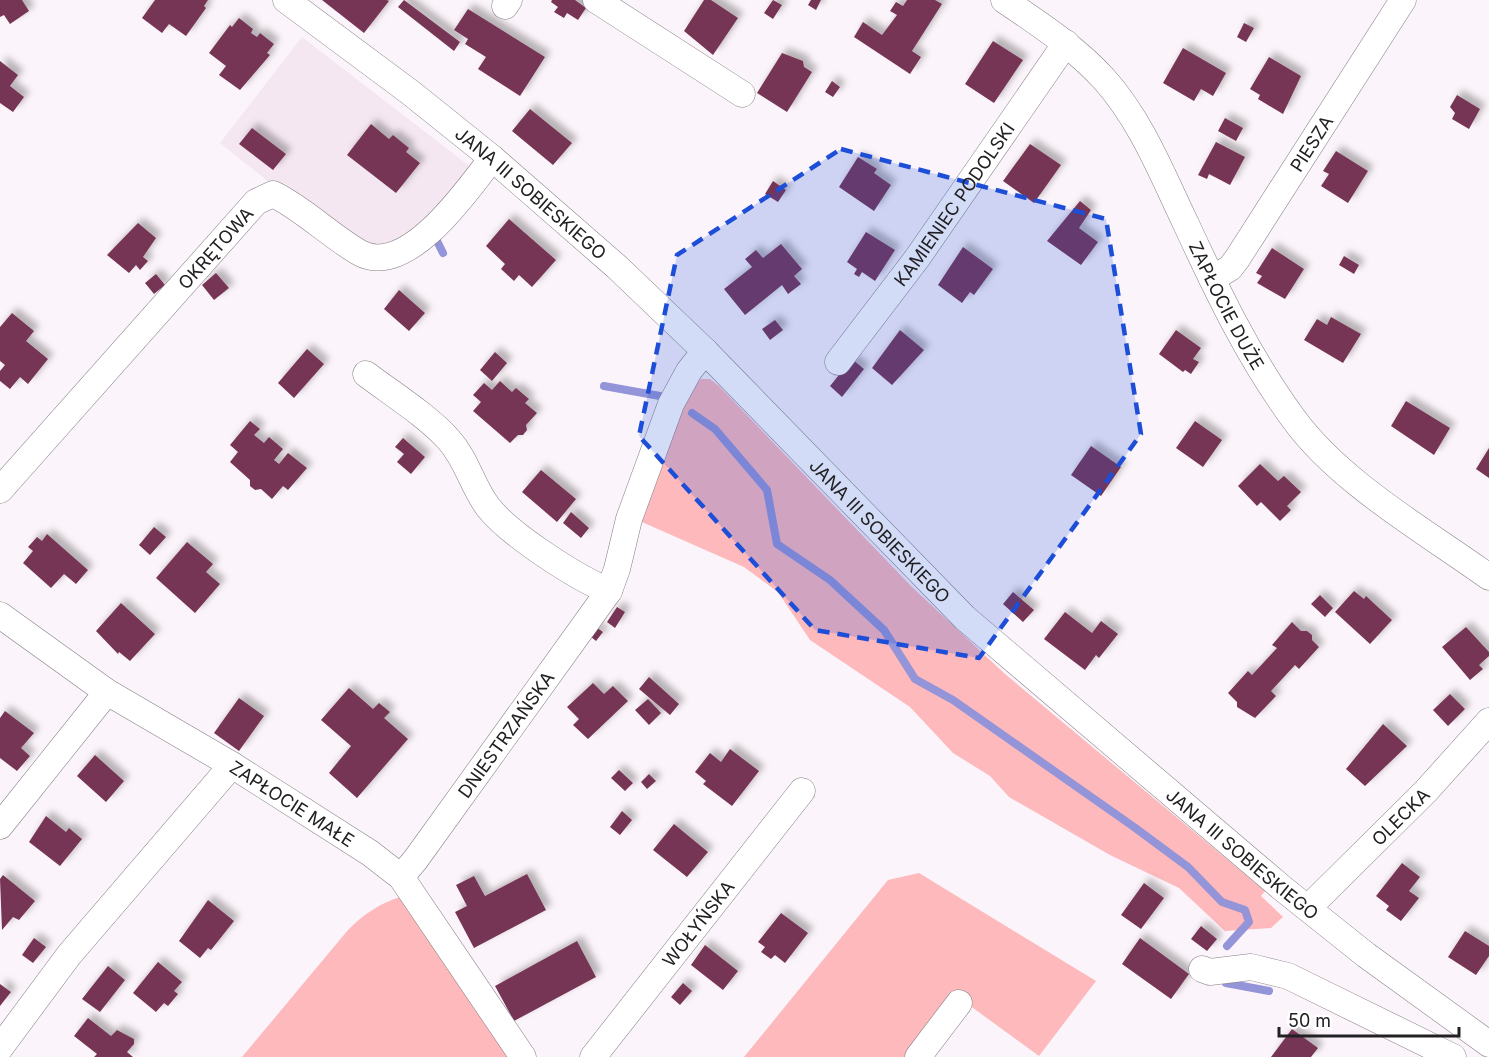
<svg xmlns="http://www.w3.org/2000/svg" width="1489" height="1057" font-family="Inter,sans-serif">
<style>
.built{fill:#f4e7f2}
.green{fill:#fdb9bc}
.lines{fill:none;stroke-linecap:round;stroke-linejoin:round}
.stream{stroke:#9494d8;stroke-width:8}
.building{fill:#773654;filter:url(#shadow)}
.minor-casing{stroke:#847e84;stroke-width:27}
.minor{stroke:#fff;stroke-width:26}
.marked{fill:#1d4ed8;fill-opacity:0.2;stroke:#1d4ed8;stroke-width:4.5;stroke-dasharray:12 8;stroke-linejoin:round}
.labels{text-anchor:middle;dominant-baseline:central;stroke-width:6;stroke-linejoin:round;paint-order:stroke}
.street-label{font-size:18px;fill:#222022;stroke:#fff}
</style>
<defs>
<filter id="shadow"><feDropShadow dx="5.5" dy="-5.5" stdDeviation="3" flood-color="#0004"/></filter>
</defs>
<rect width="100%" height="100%" fill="#fbf4fa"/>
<path class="built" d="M302,37L468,165L469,170L442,212L374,251L269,188V182L220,143Z"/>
<path class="green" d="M701,379H710L719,386L912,587L1005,674L1265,891L1261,896L1283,917L1271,928L1225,931L1179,888L1110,855L1009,797L990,776L953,753L910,707L810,640L778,592L744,567L635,519L693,383Z
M919,873L1096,981L1039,1056L958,997L912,1057H744L888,880Z
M400,897L513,1057H242L348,930C364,914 379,904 400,897Z"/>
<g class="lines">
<path class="stream" d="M436,239L443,253
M604,386L660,396
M692,413L715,429L767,490L777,544L830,580L884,630L915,679L953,700L1134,827L1188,867L1222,902L1245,910L1249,922L1227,946
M1226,983L1269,991"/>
</g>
<path class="building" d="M0,0H22L29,11L10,24L4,15L0,17Z
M155,0H208L204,6L206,8L186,36L169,24L162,33L142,18Z
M322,0H387L389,1L364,33Z
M404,0L460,42L454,51L398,7Z
M552,0H575L586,8L578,20L567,13L564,18L554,12L558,7L551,2Z
M704,0H711L738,18L713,55L684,31Z
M773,0L782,5L773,19L764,13Z
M811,0H821L816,10L808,5Z
M907,0H935L942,4L912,51L921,57L910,74L854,37L863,22L882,35L897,15L890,11L896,2L903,6Z
M468,9L545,57L520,96L478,69L486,57L465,44L468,39L454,30Z
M239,18L253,29L251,33L257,37L260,33L274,44L267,53L270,55L240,90L219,75L226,66L209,53L230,25L232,27Z
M1244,23L1254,28L1246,42L1237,37Z
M993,41L1023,60L994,103L965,84Z
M1183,48L1226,73L1213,96L1201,89L1194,101L1163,83Z
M782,53L803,61L804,67L812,72L787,112L757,93Z
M1269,57L1301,76L1283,114L1258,99L1260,95L1250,89Z
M0,61L18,75L10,86L24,97L13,112L0,103Z
M832,81L840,87L833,97L825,92Z
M1457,95L1480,109L1469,129L1452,119L1455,113L1450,107Z
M530,109L572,143L553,165L512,131Z
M1225,118L1243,128L1236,141L1218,131Z
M371,124L389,139L393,135L409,148L406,152L420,163L396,193L347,155Z
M252,128L286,154L273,170L239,144Z
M1216,142L1245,157L1230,185L1209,174L1207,179L1198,175Z
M1030,144L1061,165L1034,203L1003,181Z
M1336,151L1368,171L1348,203L1321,186L1329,174L1323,171Z
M858,157L877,169L874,173L891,185L874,211L839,187Z
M773,181L786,190L778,202L765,194Z
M1080,201L1091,210L1079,228L1098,242L1081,265L1047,241Z
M509,219L556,260L532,287L519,275L514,281L501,269L505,264L486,246Z
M138,223L156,238L143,257L148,261L140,270L136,265L129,273L107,255Z
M866,232L895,250L875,281L862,272L859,277L854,274L857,269L847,262Z
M781,244L802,269L794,276L801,284L788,294L782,285L745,315L724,289L752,267L745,259L756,250L763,258Z
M963,247L993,269L974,295L970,292L962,303L938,285Z
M1272,248L1304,269L1285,299L1257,283L1262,276L1256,273Z
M1344,256L1359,265L1354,274L1339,265Z
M216,273L229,288L214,300L202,285Z
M156,274L165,285L154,294L145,283Z
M399,290L425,313L409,331L384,309Z
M12,313L34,331L26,341L48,359L28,384L20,377L10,389L0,381V371L5,365L0,361V327Z
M1331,317L1361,334L1343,363L1304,340L1317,319L1327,325Z
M775,320L783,330L770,340L762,329Z
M900,330L924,350L892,385L872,368Z
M1176,330L1201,348L1193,359L1199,362L1191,374L1185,370L1183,372L1159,354Z
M307,349L324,364L294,398L278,383Z
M495,352L507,363L492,381L480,370Z
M852,359L864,369L842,397L830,386Z
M500,381L512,392L516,388L529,399L525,403L537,413L526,425L527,430L523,435H518L510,443L473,411L481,402L473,395L484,383L492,390Z
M1406,401L1450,428L1434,455L1391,426Z
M250,421L260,429L254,435L264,443L269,437L283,449L274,460L279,464L288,453L307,468L288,490L283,486L272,499L261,489L255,490L250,486V480L230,462L238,452L230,445Z
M1195,421L1222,440L1203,467L1176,448Z
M403,438L425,457L411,474L397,462L404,454L395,447Z
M1091,446L1121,467L1101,496L1071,475Z
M1489,448V478L1476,469Z
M1260,464L1278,481L1284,476L1301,492L1287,506L1291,510L1280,521L1261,502L1257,506L1238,486Z
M541,470L576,499L557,522L522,492Z
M571,512L589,528L581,538L563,523Z
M154,527L166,537L150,555L139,545Z
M47,534L88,570L76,584L64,574L51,588L23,563L33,551L28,547L37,537L42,541Z
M187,542L213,564L206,572L220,584L195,613L156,578Z
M1354,591L1364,599L1366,596L1392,620L1370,644L1335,612Z
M1013,592L1034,610L1023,622L1003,604Z
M1320,595L1333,608L1325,617L1311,604Z
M121,603L155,634L130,661L119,652L118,654L96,631Z
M617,607L625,612L615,628L607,622Z
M1065,612L1092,633L1101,621L1118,634L1099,658L1096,655L1085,670L1044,639Z
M1292,622L1301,631H1307L1312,635V640L1319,647L1299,669L1295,665L1271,691L1276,696L1255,718L1237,707V702L1228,693L1248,671L1252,675L1277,648L1272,645Z
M596,627L603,632L596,641L590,636Z
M1466,627L1489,652V656L1479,665L1483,669L1470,680L1442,647Z
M649,677L679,704L670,715L639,689Z
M593,683L604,694L613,686L628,701L588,739L573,725L579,719L567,707Z
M349,688L373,709L379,703L390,712L384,718L408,739L357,798L329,773L351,746L321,720Z
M1450,694L1465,709L1448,726L1433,710Z
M239,698L264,716L239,751L214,733Z
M648,699L661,713L649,725L635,710Z
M5,711L34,733L21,748L30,756L17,771L0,758V718Z
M1383,724L1407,746L1365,786L1346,769Z
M730,749L759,771L732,806L703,784L706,781L695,772L710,753L721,762Z
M95,755L124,781L106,802L77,776Z
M619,770L633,783L625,791L611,778Z
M649,774L656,781L647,789L641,782Z
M622,811L632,820L620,835L610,827Z
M46,816L66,832L69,828L82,839L60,866L29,842Z
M674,824L708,852L687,877L653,850Z
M1402,863L1420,877L1409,891L1419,898L1401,921L1386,910L1389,906L1376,896Z
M527,874L546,910L474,948L455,912L467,906L456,885L474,876L485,896Z
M3,875L35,901L19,920L13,917L2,930L0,879Z
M1144,883L1164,898L1141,929L1121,915Z
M208,900L234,921L211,950L208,948L200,958L179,941Z
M781,913L808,933L785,963L775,955L771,959L761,952L765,947L758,942Z
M1201,926L1217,939L1207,951L1191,939Z
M1465,931L1489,946V956L1476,975L1448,957Z
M34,938L46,947L33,963L22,955Z
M1140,938L1189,974L1171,999L1122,964Z
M577,941L596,977L514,1021L495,986Z
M705,945L738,971L723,990L691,965Z
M158,962L182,982L174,991L178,994L168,1006L164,1003L156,1012L133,993Z
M108,966L125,980L100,1012L82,999Z
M683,983L692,991L680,1005L671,997Z
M0,984L11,992L0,1006Z
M88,1018L111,1036L117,1030L134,1039V1044L127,1052L133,1057H94L97,1054L74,1036Z
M1292,1029L1318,1048L1311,1057H1271Z"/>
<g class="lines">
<defs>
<g id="minor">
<path id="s1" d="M286,0L411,93L492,158L617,267L705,351L965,618L1282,888L1366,955L1489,1044"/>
<path d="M596,0L742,94"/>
<path id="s2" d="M1004,0C1039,24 1075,47 1104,79C1141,120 1162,174 1186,224C1217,291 1249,358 1293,418C1339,482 1425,531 1489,577"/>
<path d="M505,6L509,0"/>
<path id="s3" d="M1212,279L1230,268L1237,259L1403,0"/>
<path id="s4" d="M838,362L918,257L1066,43"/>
<path d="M366,374C391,393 429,417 449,440C467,460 472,486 488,507C510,535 577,578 609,591"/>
<path id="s5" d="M0,490L256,202L273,194C304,209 330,236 360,253C407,278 467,191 492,158"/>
<path id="s6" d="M0,615L107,692L232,765L370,853L401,877L523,1057"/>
<path d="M0,826L107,692"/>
<path id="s7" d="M401,877L416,859L609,591L617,569L629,519L671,404L689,371L705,351"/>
<path id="s8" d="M1308,908L1426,791L1489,721"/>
<path d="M1202,969L1210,972L1251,967L1288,976L1453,1057"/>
<path d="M0,1048L69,955L232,765"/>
<path id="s9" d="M593,1057L802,791"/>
<path d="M918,1057L959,1003"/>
</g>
</defs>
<use href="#minor" class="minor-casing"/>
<use href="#minor" class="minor"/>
</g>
<path class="marked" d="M841,149L1106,219L1141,434L979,658L815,630L639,436L677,255Z"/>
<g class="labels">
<g class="street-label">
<text stroke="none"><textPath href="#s3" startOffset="170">PIESZA</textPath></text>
<text stroke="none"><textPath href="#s1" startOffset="312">JANA III SOBIESKIEGO</textPath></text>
<text stroke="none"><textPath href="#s4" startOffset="196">KAMIENIEC PODOLSKI</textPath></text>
<text stroke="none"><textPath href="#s5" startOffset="324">OKRĘTOWA</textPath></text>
<text stroke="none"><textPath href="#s2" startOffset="386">ZAPŁOCIE DUŻE</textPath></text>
<text stroke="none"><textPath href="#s1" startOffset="798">JANA III SOBIESKIEGO</textPath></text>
<text stroke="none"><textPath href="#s7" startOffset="177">DNIESTRZAŃSKA</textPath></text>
<text stroke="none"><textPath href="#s6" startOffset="348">ZAPŁOCIE MAŁE</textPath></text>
<text stroke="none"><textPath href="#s8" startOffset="130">OLECKA</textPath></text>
<text stroke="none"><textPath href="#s1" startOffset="1284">JANA III SOBIESKIEGO</textPath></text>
<text stroke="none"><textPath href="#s9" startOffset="170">WOŁYŃSKA</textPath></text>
</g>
</g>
<path d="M1279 1027v9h180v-9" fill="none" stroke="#222022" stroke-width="3"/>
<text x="1288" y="1027" font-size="18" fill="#222022" stroke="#ffffff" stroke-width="4.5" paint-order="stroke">50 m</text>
</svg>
